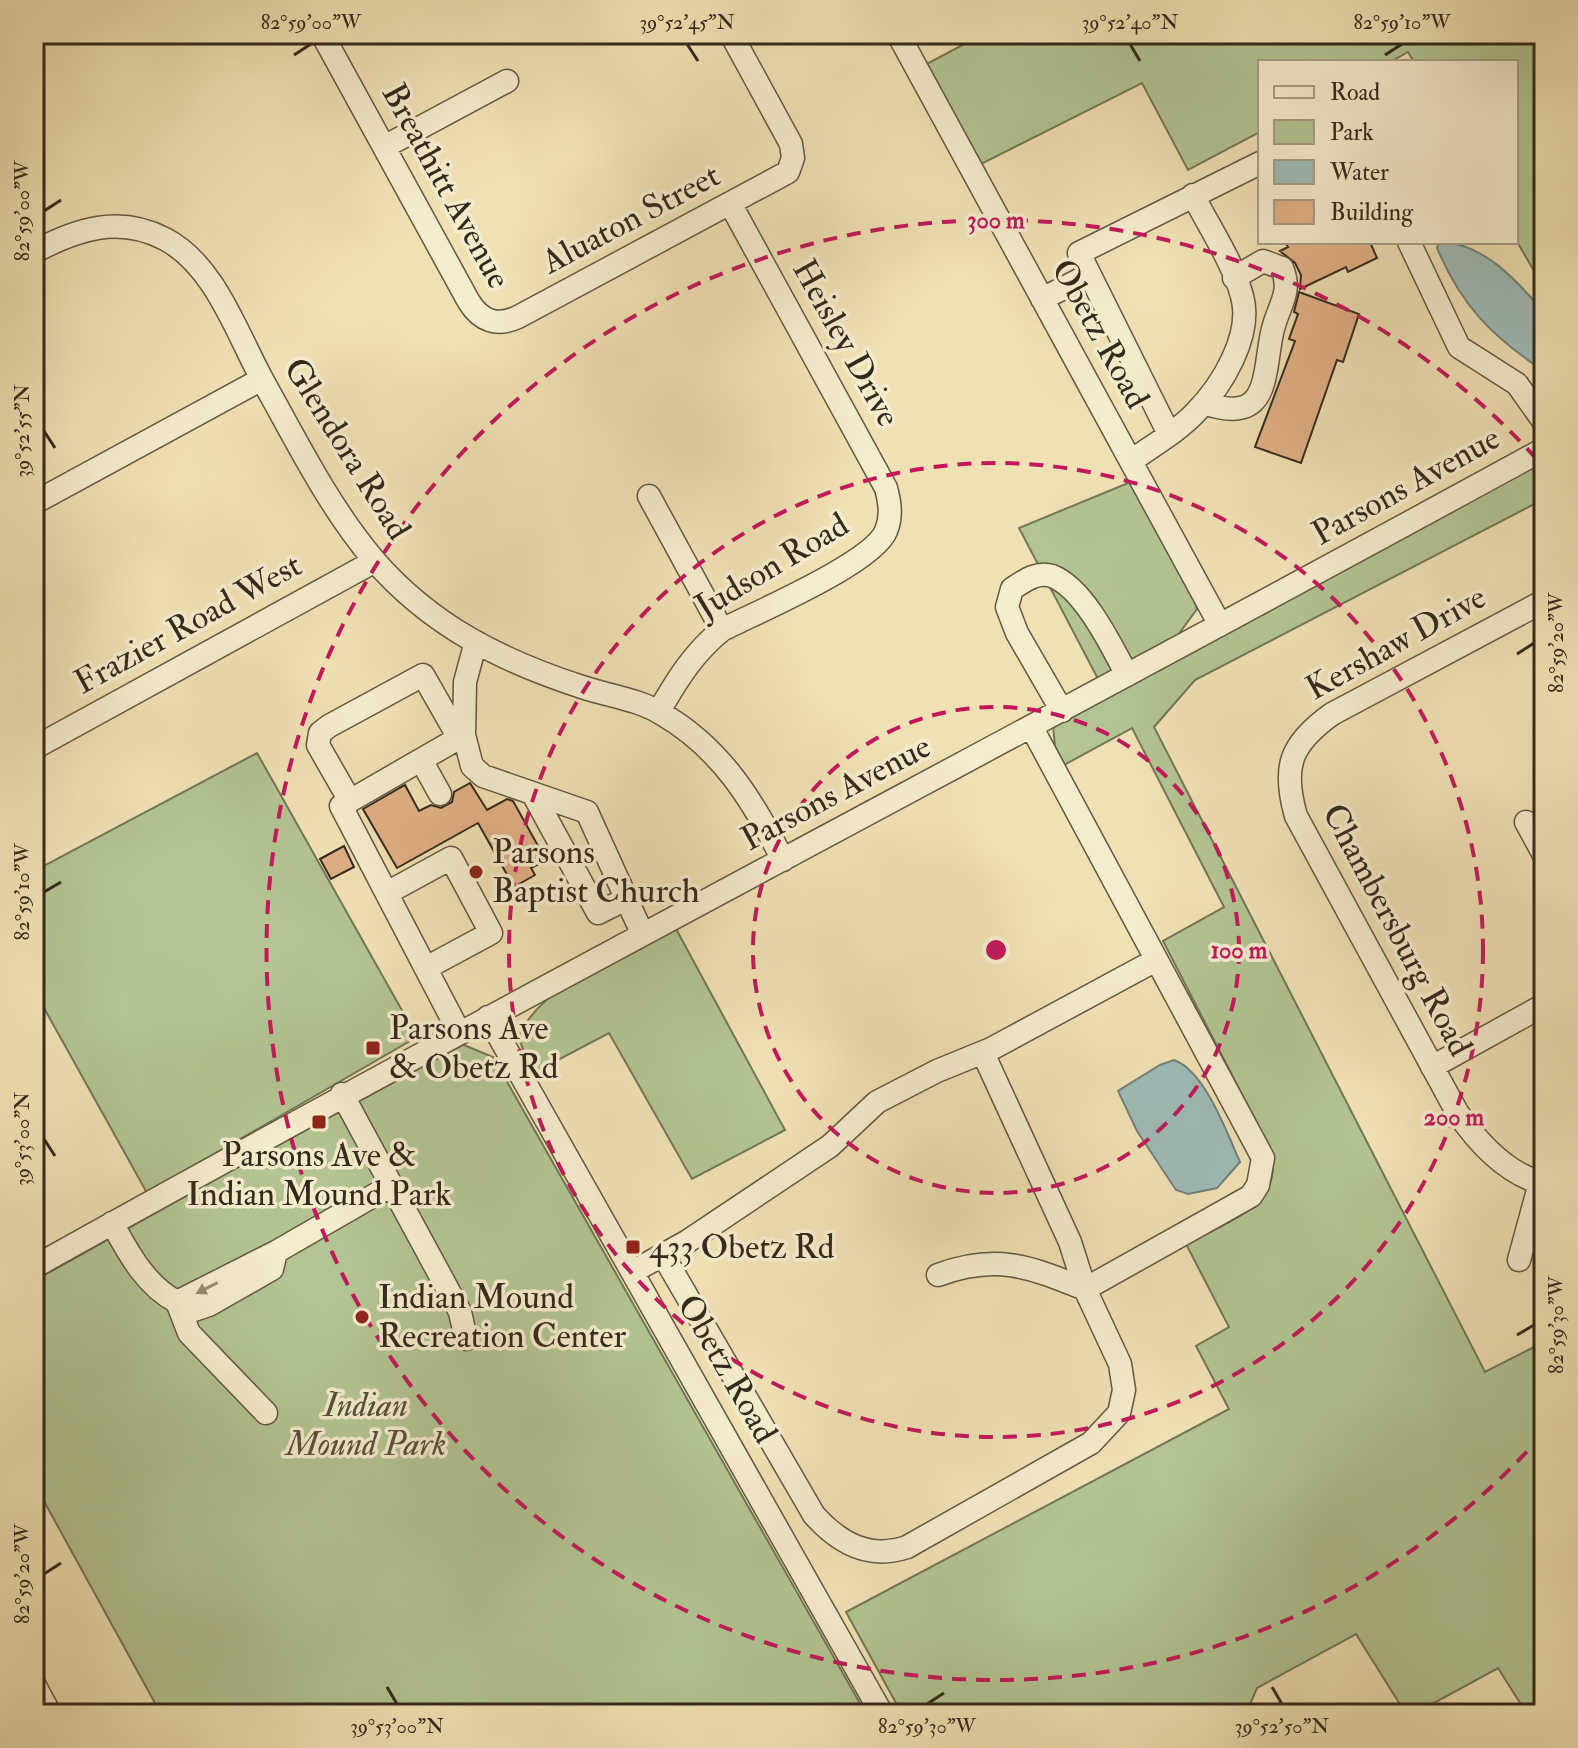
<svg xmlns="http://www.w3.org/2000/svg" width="1578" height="1748" font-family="'IM FELL Double Pica',serif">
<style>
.green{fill:#b2c492;stroke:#727656;stroke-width:2}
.water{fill:#9ebbb8;stroke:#738179;stroke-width:2}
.building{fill:#e1b086;stroke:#33291b;stroke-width:2}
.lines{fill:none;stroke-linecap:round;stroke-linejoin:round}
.minor-casing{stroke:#625741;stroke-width:25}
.minor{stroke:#f5ecce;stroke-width:22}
.oneway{fill:#948a74}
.ticks{fill:none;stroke:#33291b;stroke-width:3}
.ring{fill:none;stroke:#c2185b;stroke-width:4;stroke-dasharray:14 10}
.poi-dot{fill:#8f2418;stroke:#f5ecce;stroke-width:3}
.labels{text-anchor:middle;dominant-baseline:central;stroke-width:7;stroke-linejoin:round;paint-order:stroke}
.street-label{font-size:34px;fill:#33291b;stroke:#f5ecce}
.poi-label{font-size:34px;fill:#33291b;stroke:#f5ecce;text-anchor:start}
.park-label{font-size:34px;font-style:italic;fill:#535039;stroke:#f5ecce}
.centre{fill:#c2185b;stroke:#f5ecce;stroke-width:4}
.ring-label{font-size:24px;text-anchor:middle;font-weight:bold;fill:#c2185b;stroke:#f5ecce;stroke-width:7;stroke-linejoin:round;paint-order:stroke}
.neatline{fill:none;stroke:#33291b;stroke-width:3}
.ticks-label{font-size:20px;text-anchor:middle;fill:#33291b}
</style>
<rect width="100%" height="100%" fill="#f0e1b4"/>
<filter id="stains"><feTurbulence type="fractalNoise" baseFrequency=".0025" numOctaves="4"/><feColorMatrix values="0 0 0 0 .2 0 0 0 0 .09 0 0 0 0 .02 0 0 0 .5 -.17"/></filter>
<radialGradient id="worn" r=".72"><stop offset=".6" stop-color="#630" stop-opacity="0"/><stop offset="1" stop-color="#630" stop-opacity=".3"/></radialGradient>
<path class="green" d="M983,34H1544V288L1516,240V62H1414L1408,52L1390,62H1260V132L1188,170L1142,83L977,166L923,66Z
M1531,466H1544V499L1195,680L1154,727L1485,1372L1544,1342V1714H1527L1498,1668L1414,1714H1406L1356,1634L1257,1688L1246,1714H902L846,1612L1229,1409L1196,1346L1229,1327L1186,1244C1226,1222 1287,1205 1270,1149L1163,941L1224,907L1132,728L1064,765L1055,747L1053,725Z
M1133,481L1189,585L1197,609L1175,639L1098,679L1019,528Z
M257,753L417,1037L147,1193L34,990V871Z
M675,927L785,1130L692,1179L609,1033L533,1073L518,1037C542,983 624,954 675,927Z
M459,1043L493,1057L866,1714H161L34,1483V1281Z"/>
<path class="water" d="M1439,242C1483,242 1517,281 1544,312V371C1492,337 1461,305 1437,248Z
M1174,1060C1205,1071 1227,1133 1240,1162L1217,1188L1188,1194L1176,1190L1137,1131L1118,1091L1160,1065Z"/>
<path class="building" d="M1285,242H1370L1377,258L1348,272L1346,267L1300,289L1301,275L1295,263L1280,251L1288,247Z
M1299,292L1359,314L1343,362L1337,360L1301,463L1255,447L1295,341L1289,339L1298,314L1294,312Z
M470,783L487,810L507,799L513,801L546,860L531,868L535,875L514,887L478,823L397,868L363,809L405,785L419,811L431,805L441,808L452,802L454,792Z
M344,846L354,867L331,879L320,859Z"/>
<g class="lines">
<defs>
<path id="minor" d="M322,34L469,302C481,321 497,327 518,317L788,172L793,158L791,144L731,34
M898,34L1220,625
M384,147L507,81
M1409,242L1459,347L1517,384L1544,422
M34,252C77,229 119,215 165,239C215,265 237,334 263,381C297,442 329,507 374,560C431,626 502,661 582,687C609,696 638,699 662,714C721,748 753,801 783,860
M1042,299L1089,275
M1204,403C1270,426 1263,376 1272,333C1277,307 1293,294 1282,268L1263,261L1234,278
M1169,434L1079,253L1260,163
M1131,461C1152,446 1177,432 1195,413C1222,386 1253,335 1242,296C1233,262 1209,227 1193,195
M649,496L722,630
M34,503L262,379
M1544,601L1332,714C1290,744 1282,767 1296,816L1457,1112C1478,1143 1507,1174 1544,1184
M659,711C677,680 694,652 722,630C757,612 873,563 886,531C892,516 890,503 886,488L731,205
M1062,711L1017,633L1007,607L1012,589C1024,581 1037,571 1052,576C1084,588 1112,647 1127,675
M1032,728L1263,1158L1258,1185L1251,1196L1085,1289
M464,735L465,682L475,645
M34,748L375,561
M421,760L440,794
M533,794L598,913L626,899
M350,801L318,745L320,733L329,726L423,675L459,738
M1526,822L1544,855
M387,893L451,858L491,933L426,968
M488,1017L882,1714
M459,1032L341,806L464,735L472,766L483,776L587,812L642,933
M1432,1067L1544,1005
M342,1094L460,1312L466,1339
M112,1223C129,1254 146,1286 177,1302L189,1333L266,1413
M276,1252L272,1269L209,1305L194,1310L177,1302L276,1252L392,1185
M663,1255L814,1515C839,1543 869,1560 907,1547L1091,1443L1119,1413L1124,1390L1120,1364L1085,1289L1070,1242L983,1053
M1519,1260L1540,1183
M34,1267C534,988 1042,724 1544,449
M632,1272L688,1241L830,1146L877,1102L937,1071L991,1049L1156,960
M938,1275C997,1253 1030,1267 1085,1289
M34,1684L50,1714"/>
</defs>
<use href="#minor" class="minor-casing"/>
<use href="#minor" class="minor"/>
</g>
<defs><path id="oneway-solid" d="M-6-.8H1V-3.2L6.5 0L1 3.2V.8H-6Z" transform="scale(2)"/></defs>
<use class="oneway" href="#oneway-solid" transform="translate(207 1288) rotate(153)"/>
<path class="ticks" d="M687,44L698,61M1130,44L1140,61M294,55L311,44M1385,55L1402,44M44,211L61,200M44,431L55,448M1517,654L1534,643M44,892L61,882M44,1139L55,1156M1517,1335L1534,1325M44,1574L61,1563M387,1687L397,1704M1272,1687L1282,1704M927,1704L944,1693"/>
<g class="ring">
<circle cx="996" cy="950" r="243"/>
<circle cx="996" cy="950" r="487"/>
<path d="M1543 1434A730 730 0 1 1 1543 466"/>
</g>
<g class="poi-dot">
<circle cx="476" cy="872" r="8"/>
<rect x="365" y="1040" width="16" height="16" rx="4"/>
<rect x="311" y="1114" width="16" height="16" rx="4"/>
<rect x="625" y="1239" width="16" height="16" rx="4"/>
<circle cx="362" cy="1317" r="8"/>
</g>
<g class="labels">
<g class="street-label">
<text transform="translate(446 186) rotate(61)">Breathitt Avenue</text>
<text transform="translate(631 219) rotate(-28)">Aluaton Street</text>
<text transform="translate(1100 334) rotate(61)">Obetz Road</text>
<text transform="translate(846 343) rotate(61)">Heisley Drive</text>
<text transform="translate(347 449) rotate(58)">Glendora Road</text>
<text transform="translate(1406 486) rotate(-29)">Parsons Avenue</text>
<text transform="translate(772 566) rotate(-31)">Judson Road</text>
<text transform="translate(188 624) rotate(-29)">Frazier Road West</text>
<text transform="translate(1396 643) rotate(-29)">Kershaw Drive</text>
<text transform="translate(836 793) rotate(-28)">Parsons Avenue</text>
<text transform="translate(1397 930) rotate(62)">Chambersburg Road</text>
<text transform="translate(727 1369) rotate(60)">Obetz Road</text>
</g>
<g class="poi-label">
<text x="492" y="852">Parsons<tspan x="492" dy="39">Baptist Church</tspan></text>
<text x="389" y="1028">Parsons Ave<tspan x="389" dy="39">&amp; Obetz Rd</tspan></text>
<text x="319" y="1155" text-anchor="middle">Parsons Ave &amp;<tspan x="319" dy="39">Indian Mound Park</tspan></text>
<text x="649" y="1247">433 Obetz Rd</text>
<text x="378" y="1297">Indian Mound<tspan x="378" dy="39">Recreation Center</tspan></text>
</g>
<g class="park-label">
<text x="366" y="1405">Indian<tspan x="366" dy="39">Mound Park</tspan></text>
</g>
</g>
<circle cx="996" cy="950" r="12" class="centre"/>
<g class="ring-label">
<text x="996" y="228">300 m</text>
<text x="1239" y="958">100 m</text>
<text x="1454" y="1125">200 m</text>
</g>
<rect width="1578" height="1748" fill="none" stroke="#f0e1b4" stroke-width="88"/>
<rect x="1258" y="60" width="260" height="184" fill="#f5ecce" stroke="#a79e86" stroke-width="2"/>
<rect x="1274" y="86" width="40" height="12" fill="#f5ecce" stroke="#a79e86" stroke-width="2"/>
<text x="1330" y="100" font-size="24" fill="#33291b">Road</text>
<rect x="1274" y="120" width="40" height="24" fill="#b2c492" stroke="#a79e86" stroke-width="2"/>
<text x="1330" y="140" font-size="24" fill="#33291b">Park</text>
<rect x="1274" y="160" width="40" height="24" fill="#9ebbb8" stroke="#a79e86" stroke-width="2"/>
<text x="1330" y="180" font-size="24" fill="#33291b">Water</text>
<rect x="1274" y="200" width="40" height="24" fill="#e1b086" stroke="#a79e86" stroke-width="2"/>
<text x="1330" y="220" font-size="24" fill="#33291b">Building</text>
<rect x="44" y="44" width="1490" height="1660" class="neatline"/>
<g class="ticks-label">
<text x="311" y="29">82°59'00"W</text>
<text x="687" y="29">39°52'45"N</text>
<text x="1130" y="29">39°52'40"N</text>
<text x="1402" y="29">82°59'10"W</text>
<text transform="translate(22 211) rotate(-90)" y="7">82°59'00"W</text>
<text transform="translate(22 431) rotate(-90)" y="7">39°52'55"N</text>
<text transform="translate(1556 643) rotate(-90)" y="7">82°59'20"W</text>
<text transform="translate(22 892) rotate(-90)" y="7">82°59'10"W</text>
<text transform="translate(22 1139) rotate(-90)" y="7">39°53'00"N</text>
<text transform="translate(1556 1325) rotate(-90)" y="7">82°59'30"W</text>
<text transform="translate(22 1574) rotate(-90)" y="7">82°59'20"W</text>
<text x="397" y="1733">39°53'00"N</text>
<text x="927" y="1733">82°59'30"W</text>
<text x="1282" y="1733">39°52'50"N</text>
</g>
<rect width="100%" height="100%" filter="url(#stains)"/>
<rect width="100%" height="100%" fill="url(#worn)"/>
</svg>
